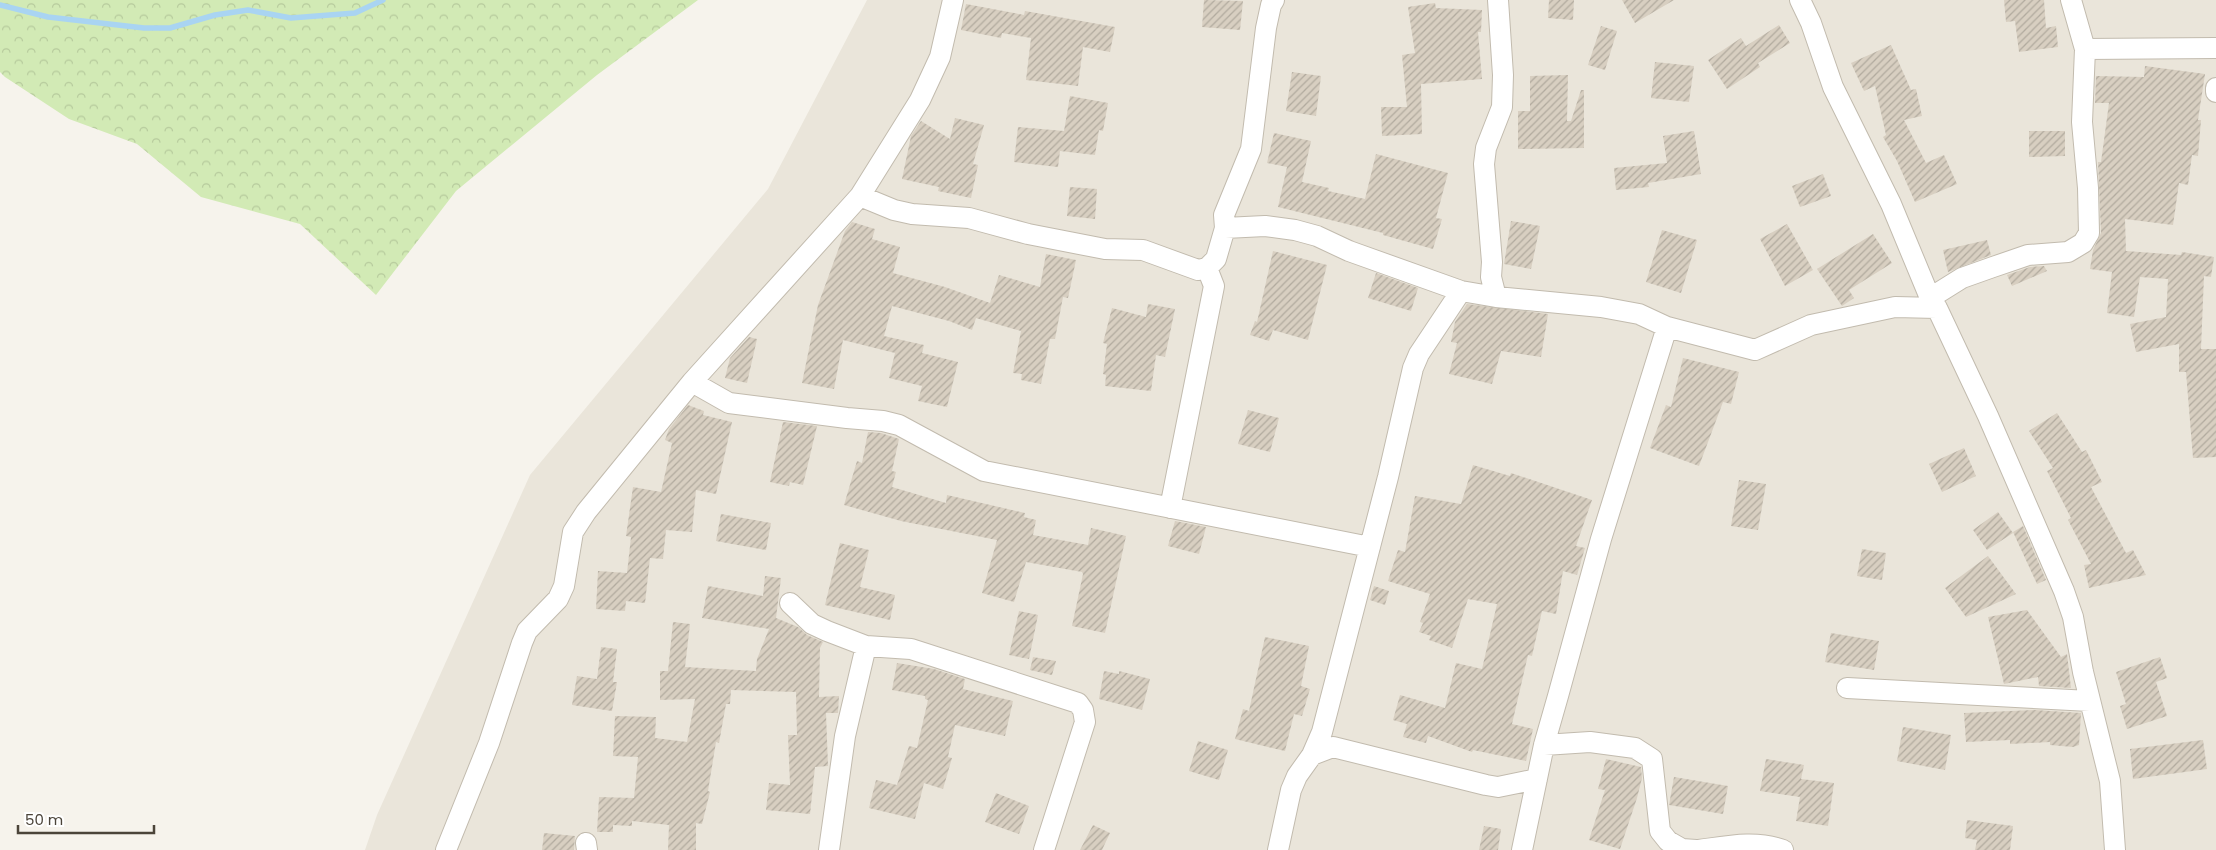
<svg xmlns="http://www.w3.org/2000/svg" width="2216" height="850" font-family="Poppins,sans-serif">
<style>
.residential{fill:#eae5da}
.forest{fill:url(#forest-crowns)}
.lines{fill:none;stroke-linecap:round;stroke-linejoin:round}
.stream{stroke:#a9d4f2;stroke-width:5.5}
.building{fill:url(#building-hatch)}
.street-casing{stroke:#c2bbae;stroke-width:22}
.street{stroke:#fff;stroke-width:20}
</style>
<defs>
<pattern id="forest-crowns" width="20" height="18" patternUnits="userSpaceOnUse" patternTransform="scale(1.25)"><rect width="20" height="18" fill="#d2eab5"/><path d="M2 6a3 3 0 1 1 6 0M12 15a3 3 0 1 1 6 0" fill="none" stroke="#b6ca9c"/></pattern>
<pattern id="building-hatch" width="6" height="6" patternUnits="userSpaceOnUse" patternTransform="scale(1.25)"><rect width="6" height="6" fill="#d8cfc1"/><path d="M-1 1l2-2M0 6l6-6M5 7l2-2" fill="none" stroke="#b1aa9e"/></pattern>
</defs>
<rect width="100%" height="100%" fill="#f6f3ec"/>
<path class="residential" d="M867,0H2216V850H365L377,815L530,475L768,189Z"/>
<path class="forest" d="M0,0H698L597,75L456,191L376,295L300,224L201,197L137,144L69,119L5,77L0,72Z"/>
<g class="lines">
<path class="stream" d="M0,5L48,17L144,28H170L215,15L248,10L291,18L355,13L383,0"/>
</g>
<path class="building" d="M1204,0L1243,1L1240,30L1202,27Z
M1549,0H1574L1573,20L1548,18Z
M1622,0H1674L1635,23Z
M2004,0H2044L2046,28L2056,26L2058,47L2019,52L2015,21L2006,22Z
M1435,3L1436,8L1482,10L1481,32H1478L1482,79L1421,84L1422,134L1382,136L1381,107H1407L1402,55L1415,53L1408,7Z
M966,4L1024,15L1025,11L1115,27L1110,52L1083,47L1078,86L1026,80L1031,38L1002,33L1001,38L961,30Z
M1779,25L1790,43L1758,63L1760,67L1727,89L1708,60L1741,38L1746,46Z
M1601,26L1617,31L1605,70L1588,65Z
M1891,45L1911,90L1916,89L1922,116L1904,120L1926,163L1944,155L1957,184L1915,202L1897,161L1883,137L1886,135L1875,86L1864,91L1851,63Z
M1655,62L1694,66L1689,102L1651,98Z
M2145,66L2205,74L2198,120H2201L2198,156L2192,155L2188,185L2179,183L2173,225L2125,219L2126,251L2181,255L2182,252L2214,257L2211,277L2204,276L2201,349H2216V457L2193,458L2186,372H2179V344L2136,352L2130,324L2166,317L2168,279L2140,277L2134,317L2107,313L2112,272L2090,269L2093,250L2101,233L2098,162H2101L2109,103H2095L2096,76L2144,77Z
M1292,72L1321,76L1316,116L1286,111Z
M1568,75L1567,121H1571L1581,90H1584V148L1518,149V111H1530V76Z
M1070,96L1108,103L1103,131L1099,130L1095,155L1060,151L1058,167L1014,162L1018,127L1064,131Z
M955,118L984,125L973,164L978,165L971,198L938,191L939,187L902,179L911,136L921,121L950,139Z
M1694,131L1701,174L1648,183L1649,187L1616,190L1614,168L1667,163L1663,136Z
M2029,131H2065V156L2029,157Z
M1274,133L1311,141L1302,182L1329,188L1328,191L1365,199L1376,154L1448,173L1436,218L1442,219L1433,249L1383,235V233L1278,207L1287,167L1267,163Z
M1823,174L1831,196L1800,207L1792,186Z
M1070,187L1097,189L1095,219L1067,216Z
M1511,221L1540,226L1531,269L1504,264Z
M852,222L875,229L872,239L900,247L893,273L945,287L990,303L999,275L1040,287L1046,254L1076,260L1068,298L1063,297L1055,339H1050L1041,384L1021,380L1022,374L1013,373L1021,331L976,318L972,330L949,321L892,306L884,336L924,345L922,353L958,362L947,407L918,401L922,386L889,378L895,353L843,340L834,389L802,383L818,305L845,231Z
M1787,224L1813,270L1785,286L1760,239Z
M1662,230L1697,240L1681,293L1646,282Z
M1873,234L1892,263L1849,290L1854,298L1842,306L1817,269Z
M1987,240L1991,255L1948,272L1943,250Z
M1273,251L1327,265L1308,340L1273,330L1269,341L1250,335L1255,321L1257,322Z
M2044,266L2047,271L2012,286L2007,275L2030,267Z
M1376,273L1418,288L1411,311L1368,298Z
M1148,304L1175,309L1165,357L1156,355L1151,391L1105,386L1106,375L1103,374L1107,344L1103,343L1112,308L1146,317Z
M1467,304L1548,314L1541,357L1501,351L1492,384L1449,374L1457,343L1451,342L1455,322Z
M749,337L757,339L747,383L725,378L730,358Z
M1683,358L1739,372L1731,404L1723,402L1699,466L1650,448L1666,405L1671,407Z
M688,405L704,411L703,415L732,422L716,494L696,490L692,532L666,530L663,559L650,558L645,603L626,601L625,611L596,609L598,571L627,573L631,537L626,536L633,487L661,492L672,443L665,440L669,429Z
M1248,410L1279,418L1270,452L1238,444Z
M2057,413L2082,452L2086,450L2102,482L2091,487L2126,553L2133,550L2146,575L2089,588L2084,565L2091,564L2068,520L2071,518L2047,471L2053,468L2029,431Z
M783,422L817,426L803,485L790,482L789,486L770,482Z
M868,432L881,433L899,439L892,471L896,472L892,487L946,503L947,495L1025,513L1024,517L1036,520L1033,535L1088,545L1091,528L1126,536L1105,633L1072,626L1083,574L1082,572L1026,562L1014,602L982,593L997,540L901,521L844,505L857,461L862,463Z
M1964,448L1976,476L1942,492L1929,464Z
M1473,465L1510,476L1511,473L1592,500L1576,546L1585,548L1577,575L1563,571L1556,614L1542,611L1532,656L1528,655L1512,724L1533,729L1526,761L1473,750L1472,752L1428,736L1426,743L1403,737L1407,724L1393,720L1400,695L1445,708L1456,663L1482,669L1497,604L1468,599L1452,648L1429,640L1431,636L1419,632L1423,623L1420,622L1430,594L1388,581L1398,550L1405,552L1415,496L1461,504Z
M1739,480L1766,484L1758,530L1731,526Z
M1998,512L2013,533L1987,550L1973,530Z
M721,514L771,523L766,550L716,541Z
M1175,521L1206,527L1199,554L1168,546Z
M2023,526L2046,580L2037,584L2013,532Z
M840,543L869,550L860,587L895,595L890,620L825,605Z
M1862,549L1886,553L1882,580L1857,576Z
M1988,556L2016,594L1966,617L1945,588Z
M765,576L781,578L776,618L798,627L807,635L823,642L820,648L819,697L839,696L838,713H826L828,766L815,767L810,814L766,810L769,783L790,785L788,735H797L796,692L731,690L730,704H726L719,743L716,742L708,791L710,792L702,824L696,823V850H668L669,825L632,821V826L613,825V832H597L599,797L634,798L638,757L613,756L615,716L656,717L655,738L687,742L695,699L660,700V671H668L673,622L690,624L685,667L756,671L757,659L769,629L702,618L708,586L763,596Z
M1374,586L1389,591L1385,605L1370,600Z
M2027,610L2061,657L2067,654L2071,688L2039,686L2038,677L2004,684L1988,617Z
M1019,611L1038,615L1029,659L1009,655Z
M1831,633L1879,641L1874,670L1825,662Z
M1265,637L1309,646L1301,686L1310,689L1302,716L1294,714L1285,751L1235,739L1243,709L1249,711Z
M601,647L617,649L613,682H617L612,711L572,705L577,676L597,679Z
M1033,657L1056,661L1052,675L1030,670Z
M2160,657L2167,678L2156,682L2167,716L2127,729L2120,706L2126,704L2116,672Z
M897,663L934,669L965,679L963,689L1013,701L1005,736L955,725L948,757L952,758L943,789L924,783L915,819L869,808L876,780L897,785L909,746L917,748L928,700L925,699V696L892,690Z
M1104,671L1119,674V671L1150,679L1142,710L1099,699Z
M2035,710L2081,713L2079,745L2073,747L2050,745V742L2010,744V740L1966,742L1964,713Z
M1903,727L1951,735L1945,770L1897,761Z
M2203,740L2207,769L2133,779L2130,749Z
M1198,741L1228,750L1219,780L1189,771Z
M1606,759L1641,767L1642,778L1637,798L1620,849L1589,840L1605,790L1598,789Z
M1766,759L1804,765L1801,779L1834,783L1828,826L1796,821L1800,797L1760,791Z
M1674,777L1728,786L1723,814L1669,805Z
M996,793L1029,806L1019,834L985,822Z
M1967,820L2013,826L2010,850H1975L1977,840L1965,838Z
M1093,825L1110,833L1102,850H1080Z
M1484,826L1501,829L1498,850H1479Z
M544,833L575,836L574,850H542Z"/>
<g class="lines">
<defs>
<path id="street" d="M1800,0L1811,23L1833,87L1891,204L1930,298L1937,308L1988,416L2064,591L2073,617L2083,672L2110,781L2115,850
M2071,0L2085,49L2216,48
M2216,88V92
M860,196L894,210L912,214L969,218L1028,234L1105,249L1143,250L1198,270L1207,268L1216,259L1225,228L1224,215L1251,149L1266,28L1271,5L1274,0
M1225,228L1265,226L1295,230L1317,236L1349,251L1461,291L1496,297L1601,307L1639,314L1667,327L1755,350L1811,325L1895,307L1937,308
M1496,297L1491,277L1492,262L1484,164L1486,148L1502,107L1503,75L1498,0
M1930,298L1962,278L1993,267L2028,255L2068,252L2083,243L2089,233L2088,188L2082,122L2085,49
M692,382L729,403L847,418L883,421L899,425L984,471L1370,547
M1170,508L1214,286L1207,268
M790,603L812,624L827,631L866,646L911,649L1078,703L1083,710L1085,722L1044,850
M1847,688L2090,701
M1544,745L1590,742L1635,748L1652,759L1660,831L1668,841L1682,849L1696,850
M1312,755L1333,747L1486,785L1498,787L1537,779
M586,843L587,850
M446,850L489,743L522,643L527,631L558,599L564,586L573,532L586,512L692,382L860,196L920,100L940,57L953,0
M829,850L845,736L866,646
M1278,850L1291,790L1297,776L1312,755L1322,732L1388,477L1413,368L1419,354L1461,291
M1522,850L1544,745L1558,696L1601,539L1667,327
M1699,850C1728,846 1756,840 1783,850"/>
</defs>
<use href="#street" class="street-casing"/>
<use href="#street" class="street"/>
</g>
<path d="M18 825v8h136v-8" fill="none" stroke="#4b4439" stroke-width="2.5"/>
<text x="25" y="825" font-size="15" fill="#4b4439" stroke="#ffffff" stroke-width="4" paint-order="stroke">50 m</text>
</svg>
